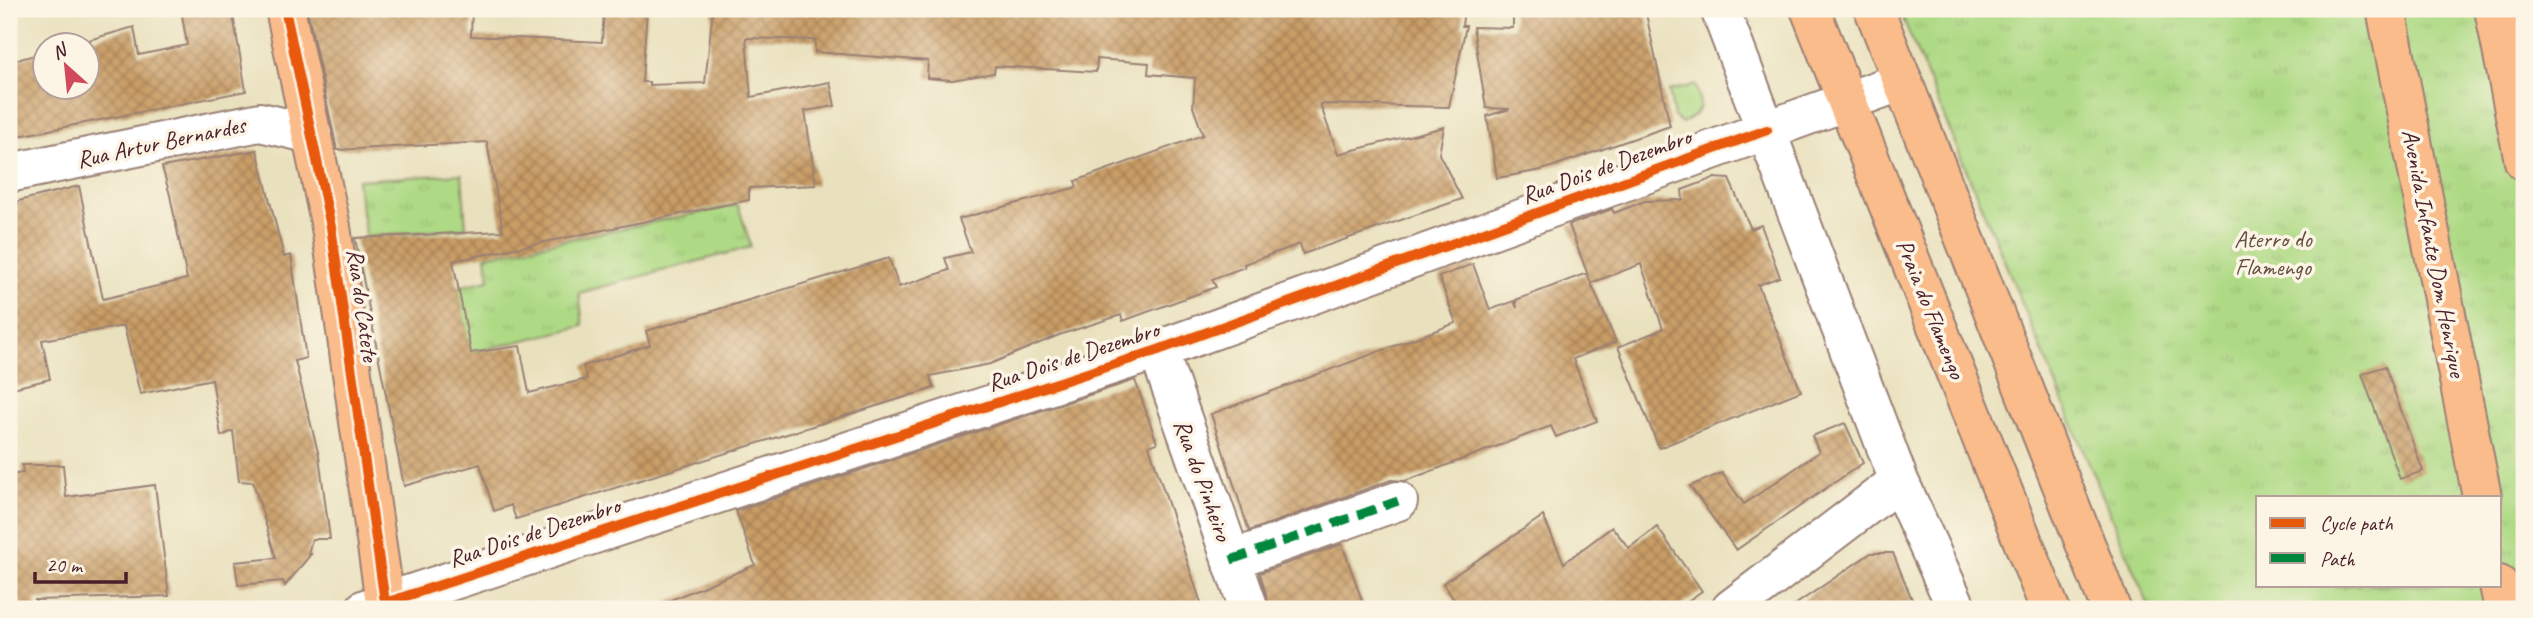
<svg xmlns="http://www.w3.org/2000/svg" width="2533" height="618" font-family="Caveat,sans-serif">
<style>
.grass{fill:url(#grass-tufts);stroke:#7c7c58;stroke-width:2;fill-rule:evenodd}
.garden{fill:#afda85;stroke:#7c7c58;stroke-width:2}
.building{fill:url(#building-cross-hatch);fill-rule:evenodd}
.lines{fill:none;stroke-linecap:round;stroke-linejoin:round}
.minor-casing{stroke:#9a8074;stroke-width:42}
.major-casing{stroke:#9a8074;stroke-width:42}
.highway-casing{stroke:#9a8074;stroke-width:42}
.minor{stroke:#fff;stroke-width:38}
.major{stroke:#fabc8b;stroke-width:38}
.highway{stroke:#fabc8b;stroke-width:38}
.quiet{stroke:#00873e;stroke-width:9;stroke-dasharray:18 9;stroke-linecap:butt}
.cycleway-casing{stroke:#fcf5e5;stroke-width:15}
.cycleway{stroke:#e8590c;stroke-width:10}
.labels{text-anchor:middle;dominant-baseline:central;stroke-width:7;stroke-linejoin:round;paint-order:stroke}
.street-label{font-size:24px;fill:#4a1f2b;stroke:#fcf5e5}
.park-label{font-size:24px;fill:#634e42;stroke:#fcf5e5}
</style>
<defs>
<pattern id="grass-tufts" width="24" height="20" patternUnits="userSpaceOnUse" patternTransform="scale(1.75)"><rect width="24" height="20" fill="#afda85"/><path d="M3 7l-1-3M5 7V3M7 7l1-3M15 17l-1-3M17 17v-4M19 17l1-3" fill="none" stroke="#98bb73"/></pattern>
<pattern id="building-cross-hatch" width="8" height="8" patternUnits="userSpaceOnUse" patternTransform="scale(1.75)"><rect width="8" height="8" fill="#c99d66"/><path d="M0 0l8 8M0 8l8-8" fill="none" stroke="#a57f54"/></pattern>
</defs>
<rect width="100%" height="100%" fill="#fcf5e5"/>
<filter id="ink" filterUnits="userSpaceOnUse"><feTurbulence type="fractalNoise" baseFrequency=".0143" numOctaves="2"/><feDisplacementMap in="SourceGraphic" scale="14" xChannelSelector="R" yChannelSelector="G"/><feConvolveMatrix kernelMatrix="1 2 1 2 8 2 1 2 1" color-interpolation-filters="sRGB"/></filter>
<filter id="wash" filterUnits="userSpaceOnUse"><feTurbulence type="fractalNoise" baseFrequency=".00686" numOctaves="4" result="noise"/><feDisplacementMap in="SourceGraphic" scale="28" xChannelSelector="R" yChannelSelector="G"/><feGaussianBlur stdDeviation="1.57" result="paint"/><feColorMatrix in="noise" values="0 0 0 0 0 0 0 0 0 0 0 0 0 0 0 0 0 1.4 0 .05"/><feComposite in="paint" operator="in"/></filter>
<g filter="url(#wash)">
<rect width="100%" height="100%" fill="#e9e1bd"/>
<path class="grass" d="M1899,9H2524V609H2150ZM2258,497H2500V585H2258Z
M462,174L466,228L366,237L357,180Z
M738,205L751,247L579,293L583,326L470,353L458,287L489,280L486,256Z"/>
<path class="garden" d="M1695,85C1703,106 1703,113 1682,123L1674,117L1669,91Z"/>
<g id="blocks">
<path class="building" d="M181,9H232L246,91L9,138V62L46,52V88H88V46H68L134,27L139,55L187,45Z
M307,9H472L471,36L602,42L604,9H647L642,82H649V85L705,83L713,9H1464L1462,26H1466L1449,107L1320,104L1338,154L1444,127L1439,154L1462,199L1303,254L1300,244L1244,264L1245,267L1212,279L1216,287L1123,321L1121,315L1059,335L990,364L930,376L934,388L516,519L511,505L494,511L480,464L404,486L355,238L503,231L487,142L337,150ZM746,38L815,40V52L928,61L927,78L952,80L994,73L995,66L1096,72L1097,59L1149,63L1148,74L1195,78L1193,107L1203,135L1075,181L1077,187L959,219L971,252L945,258L949,270L899,287L889,258L646,331L650,345L583,366L587,379L529,393L520,346L471,353L453,261L749,200V188L816,185L805,111L835,106L830,82L751,97Z
M1513,9H1645L1670,126L1542,170L1497,178L1487,116L1510,109L1486,108L1473,27L1513,28Z
M257,150L284,257L291,255L306,358L295,361L319,456L330,539H312L308,554H311L285,586L283,581L238,585L235,562L276,558L253,482L239,481L233,431L221,436L212,379L140,394L124,326L42,340L50,379L9,389V217L16,218L18,201L79,186L103,299L187,279L170,195L162,167Z
M1714,178L1729,179L1751,229L1761,225L1780,277L1758,285L1801,391L1659,448L1618,347L1663,329L1641,264L1591,283L1569,225L1612,209L1614,213L1645,201L1683,200L1682,190Z
M1473,264L1490,310L1514,301L1517,308L1516,300L1587,273L1616,342L1573,359L1597,421L1556,437L1551,426L1405,481L1391,480L1249,531L1211,414L1456,323L1439,277Z
M2385,366L2423,471L2400,479L2362,374Z
M1135,380L1157,443L1149,446L1203,609H649L755,565L736,511Z
M1845,423L1863,463L1736,550L1690,486L1722,473L1744,504L1819,452L1812,436Z
M22,465H63L66,497L155,485L169,596L35,600L36,609H9V475L23,473Z
M1543,516L1564,563L1612,527L1629,548L1657,527L1702,591L1676,609H1460L1443,583Z
M1342,544L1365,609H1270L1260,573Z
M1871,553H1893L1916,609H1789Z"/>
</g>
</g>
<g filter="url(#ink)">
<use href="#blocks" fill-opacity="0" stroke="#9a8074" stroke-width="2"/>
<g class="lines">
<defs>
<path id="minor" d="M1720,9L1899,481L1957,609
M9,173L260,122L312,134
M1158,350L1249,609
M1231,560L1398,501
M365,609L1158,350L1903,81
M1731,609L1899,481"/>
<path id="major" d="M285,9L331,227L386,609
M1810,9L2050,609
M1874,9L2111,609"/>
<path id="highway" d="M2386,9L2482,497
M2494,9L2524,161
M2499,585L2504,609"/>
</defs>
<use href="#minor" class="minor-casing"/>
<use href="#major" class="major-casing"/>
<use href="#highway" class="highway-casing"/>
<use href="#minor" class="minor"/>
<use href="#major" class="major"/>
<use href="#highway" class="highway"/>
<path class="quiet" d="M1231,560L1398,501"/>
<defs>
<path id="cycleway" d="M285,9L331,227L386,609
M385,603L1158,350L1767,130"/>
</defs>
<use href="#cycleway" class="cycleway-casing"/>
<use href="#cycleway" class="cycleway"/>
</g>
</g>
<g class="labels">
<g class="street-label">
<text transform="translate(161 142) rotate(-12)">Rua Artur Bernardes</text>
<text transform="translate(1606 166) rotate(-20)">Rua Dois de Dezembro</text>
<text transform="translate(2434 253) rotate(79)">Avenida Infante Dom Henrique</text>
<text transform="translate(363 305) rotate(82)">Rua do Catete</text>
<text transform="translate(1931 309) rotate(68)">Praia do Flamengo</text>
<text transform="translate(1073 356) rotate(-18)">Rua Dois de Dezembro</text>
<text transform="translate(1203 480) rotate(70)">Rua do Pinheiro</text>
<text transform="translate(534 532) rotate(-18)">Rua Dois de Dezembro</text>
</g>
<g class="park-label">
<text x="2273" y="239">Aterro do<tspan x="2273" dy="28">Flamengo</tspan></text>
</g>
</g>
<rect width="2533" height="618" fill="none" stroke="#fcf5e5" stroke-width="35"/>
<rect x="2256" y="496" width="245" height="91" fill="#fcf5e5" stroke="#b59f9b" stroke-width="2"/>
<rect x="2270" y="518" width="35" height="10" fill="#e8590c" stroke="#b59f9b" stroke-width="2"/>
<text x="2320" y="530" font-size="21" fill="#4a1f2b">Cycle path</text>
<rect x="2270" y="553" width="35" height="10" fill="#00873e" stroke="#b59f9b" stroke-width="2"/>
<text x="2320" y="566" font-size="21" fill="#4a1f2b">Path</text>
<g transform="translate(66 66) rotate(333)"><circle r="33" fill="#fcf5e5" stroke="#b59f9b" stroke-width="2"/>
<path d="M0-5L12 26L0 18L-12 26Z" fill="#d1495b"/>
<text y="-10" font-size="19" font-weight="bold" text-anchor="middle" fill="#4a1f2b">N</text>
</g>
<path d="M35 572v10h91v-10" fill="none" stroke="#4a1f2b" stroke-width="3.5"/>
<text x="46" y="572" font-size="21" fill="#4a1f2b" stroke="#fcf5e5" stroke-width="5" paint-order="stroke">20 m</text>
</svg>
